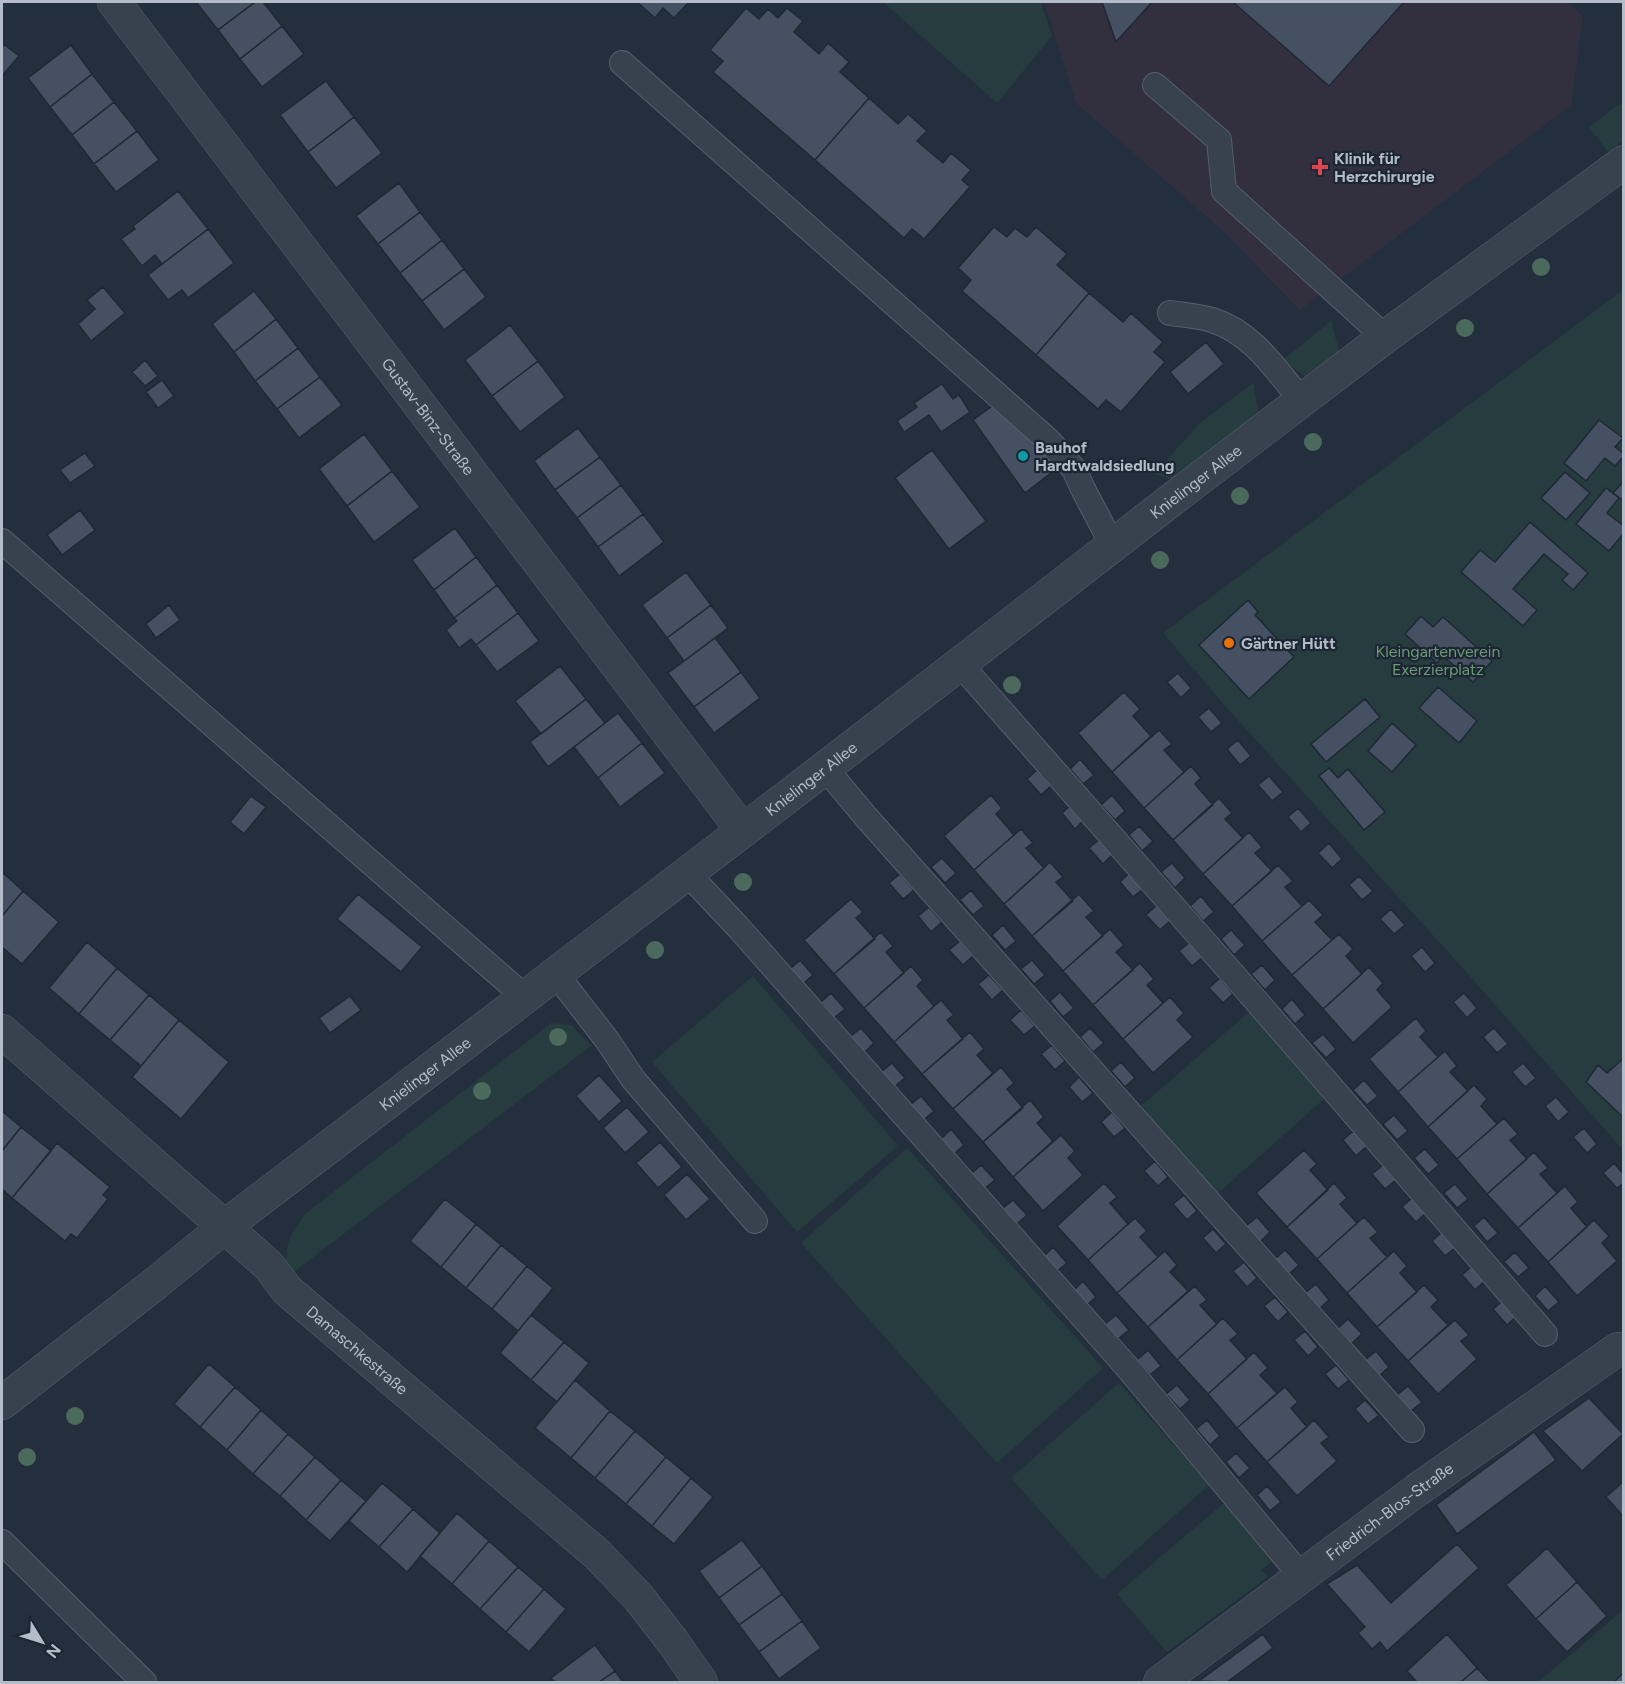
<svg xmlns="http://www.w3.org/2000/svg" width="1625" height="1684" font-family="Figtree,sans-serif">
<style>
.medical{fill:#32303f}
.green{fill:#263c3f}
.building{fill:#455162;stroke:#1f2835;stroke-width:1.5}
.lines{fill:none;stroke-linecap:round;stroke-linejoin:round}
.lane-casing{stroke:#565f6c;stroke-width:26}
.street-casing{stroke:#565f6c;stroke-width:34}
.lane{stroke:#38414e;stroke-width:24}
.street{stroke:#38414e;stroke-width:33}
.tree{fill:#4b6a5d}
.health-dot{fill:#e0444e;stroke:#1d2633;stroke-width:2}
.culture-dot{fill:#0f9aa8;stroke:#1d2633;stroke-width:2}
.food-dot{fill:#e8710a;stroke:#1d2633;stroke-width:2}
.labels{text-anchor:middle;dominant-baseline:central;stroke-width:4.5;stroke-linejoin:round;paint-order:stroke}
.poi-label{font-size:16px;font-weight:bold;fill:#b4bcc9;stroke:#1d2633;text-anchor:start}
.street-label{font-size:16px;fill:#b4bcc9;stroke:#1d2633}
.park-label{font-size:16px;fill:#6b9a76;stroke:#1d2633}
</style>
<rect width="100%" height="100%" fill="#242f3e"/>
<path class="medical" d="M1044,2H1567L1583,16L1571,105L1300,310L1221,229L1076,103Z"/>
<path class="green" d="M883,2H1041L1052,36L997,103Z
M1623,104V141L1608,152L1589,127L1618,105Z
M1623,290V1150L1459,964L1227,708L1163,633Z
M1331,321L1340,354L1308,379L1283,360Z
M1253,383L1259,414L1174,480L1154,474L1200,423Z
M753,976L898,1146L797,1232L652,1062Z
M1249,1012L1324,1099L1217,1194L1140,1107Z
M551,1023L571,1025L591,1046L291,1274L286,1267C286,1240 290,1236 305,1214Z
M907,1148L1103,1368L997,1463L801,1243Z
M1119,1383L1209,1485L1102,1580L1011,1478Z
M1224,1503L1274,1560L1261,1570L1268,1577L1167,1652L1117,1594Z
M1623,1610V1682H1538Z"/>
<path class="building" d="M196,2H255L218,30Z
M255,2H263L282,26L240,59L218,30Z
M637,2H689L674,18L663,8L655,18Z
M1102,2H1152L1116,42Z
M1233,2H1404L1329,86Z
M746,8L759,19L768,9L778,18L787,8L803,21L794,32L819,54L828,43L849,62L840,72L869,98L815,160L713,72L723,61L710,50Z
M282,26L304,54L262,87L240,59Z
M5,45L19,56L2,76V46Z
M71,45L92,74L50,107L28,78Z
M92,74L114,102L72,135L50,107Z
M326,81L354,117L308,152L280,115Z
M869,98L898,124L908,114L927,131L917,141L943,163L951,153L971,170L962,180L970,187L924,239L912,229L904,238L815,160Z
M114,102L137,131L94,164L72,135Z
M354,117L382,153L336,188L308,152Z
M137,131L159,160L116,192L94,164Z
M399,183L420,212L378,244L356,216Z
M178,191L208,229L162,264L155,255L142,266L121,239L135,229L133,226Z
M420,212L442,240L400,273L378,244Z
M994,227L1007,237L1015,228L1027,237L1036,227L1067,254L1057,265L1089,293L1036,355L962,291L971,280L958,268Z
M208,229L234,263L188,298L182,290L168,300L148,275Z
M442,240L464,269L422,301L400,273Z
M464,269L486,297L444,330L422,301Z
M103,287L125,313L91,341L78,324L95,309L87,300Z
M254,291L276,319L234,352L212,324Z
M1089,293L1123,322L1131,313L1163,342L1154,352L1165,362L1121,412L1106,400L1098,409L1036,355Z
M276,319L298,348L255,381L234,352Z
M510,325L538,361L492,396L465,360Z
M1206,342L1224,364L1188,394L1170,372Z
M298,348L320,377L277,409L255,381Z
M145,360L158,376L145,386L132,372Z
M538,361L565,397L520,432L492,396Z
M320,377L342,405L299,438L277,409Z
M162,380L174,396L158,408L146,392Z
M942,384L953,399L959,395L970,412L941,432L929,415L904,432L897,421L917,407L914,403Z
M995,404L1037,443L1056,469L1025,493L973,420Z
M1599,420L1623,438L1615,447L1624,454V456L1615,466L1605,458L1586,481L1564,463Z
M578,428L600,457L555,490L534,461Z
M364,434L392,471L347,506L319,469Z
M932,450L986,521L949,549L895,478Z
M85,453L95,466L70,483L60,470Z
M600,457L621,485L577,518L555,490Z
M392,471L420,507L374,542L347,506Z
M1565,472L1590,493L1566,520L1541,498Z
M1624,481V501L1613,493Z
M621,485L643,514L598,547L577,518Z
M1606,488L1619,498L1607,513L1624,526V533L1609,551L1576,524Z
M80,510L95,530L62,555L47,535Z
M643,514L664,542L619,576L598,547Z
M1530,522L1588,573L1573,590L1562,580L1568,574L1544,554L1513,589L1537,610L1523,626L1461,572L1480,550L1495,562Z
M455,528L476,557L434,590L412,560Z
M476,557L497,585L454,618L434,590Z
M686,572L711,605L667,638L642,605Z
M497,585L518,613L476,645L471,639L459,648L446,630L457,621L454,618Z
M1248,600L1258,612L1255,615L1294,657L1249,699L1199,645Z
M169,605L180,620L156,638L146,624Z
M711,605L728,628L684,661L667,638Z
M518,613L539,641L497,672L476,645Z
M1421,616L1433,627L1443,617L1492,661L1473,682L1443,656L1437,663L1405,634Z
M715,638L741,672L694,707L668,673Z
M560,666L586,699L541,734L515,701Z
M741,672L760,698L714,733L694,707Z
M1178,673L1191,688L1181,698L1167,682Z
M1438,687L1477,721L1459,743L1419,708Z
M1124,692L1140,709L1133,716L1151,736L1112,772L1078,733Z
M586,699L605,723L548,767L530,742Z
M1365,699L1380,717L1326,762L1311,744Z
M1209,708L1222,723L1211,732L1198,717Z
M618,713L642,743L598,778L574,747Z
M1392,723L1416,745L1392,772L1368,751Z
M1159,730L1172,744L1164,750L1184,772L1144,808L1112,772Z
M1238,740L1251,756L1240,765L1227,749Z
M642,743L665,773L620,807L598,778Z
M1080,759L1094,775L1083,784L1070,769Z
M1191,766L1201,778L1195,784L1213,805L1173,840L1144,808Z
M1329,768L1338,778L1348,769L1385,812L1364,830L1319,776Z
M1037,770L1051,786L1041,795L1027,779Z
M1269,776L1283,792L1272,801L1258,785Z
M991,795L1002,808L996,814L1014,835L974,870L944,836Z
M1112,795L1125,811L1115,820L1101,805Z
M251,796L266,807L244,834L230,822Z
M1219,798L1232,813L1225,819L1243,838L1203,874L1173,840Z
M1072,804L1085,819L1075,829L1062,813Z
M1298,808L1311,823L1301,832L1288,817Z
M1139,826L1153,841L1142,851L1129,835Z
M1021,829L1033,843L1026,848L1044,868L1004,904L974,870Z
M1249,832L1262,847L1255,853L1272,871L1232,906L1203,874Z
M1100,839L1113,854L1103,864L1089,848Z
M1329,843L1342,859L1332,868L1318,853Z
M942,858L956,873L945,883L931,867Z
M1050,862L1063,877L1056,882L1073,901L1032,936L1004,904Z
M1172,863L1185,878L1175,888L1161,872Z
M1278,865L1293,881L1285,887L1302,906L1262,941L1232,906Z
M2,872L23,891L2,916Z
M1130,872L1144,888L1133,897L1120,882Z
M900,874L914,890L903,899L889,883Z
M1359,876L1373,891L1362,900L1349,885Z
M971,890L984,906L973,915L960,900Z
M23,891L59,922L22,964L2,947V916Z
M358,894L422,947L401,972L337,919Z
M1079,894L1094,911L1086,917L1103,936L1063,971L1032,936Z
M1201,896L1214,912L1203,921L1190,906Z
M851,899L863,912L856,918L875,939L834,974L804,940Z
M1309,900L1323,915L1315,922L1332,940L1292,975L1262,941Z
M1157,905L1170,921L1160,930L1146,915Z
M929,907L942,922L931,932L918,916Z
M1391,909L1405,925L1394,934L1380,919Z
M1003,925L1016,941L1005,950L992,935Z
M1110,929L1124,945L1116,952L1133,970L1093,1005L1063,971Z
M1231,930L1245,945L1234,955L1221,939Z
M881,932L893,946L886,952L904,973L864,1008L834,974Z
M1339,934L1353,949L1346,956L1362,974L1323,1009L1292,975Z
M960,941L973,956L963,965L949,950Z
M87,942L117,968L79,1014L49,988Z
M1190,942L1203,957L1192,966L1179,951Z
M1422,947L1435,963L1425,972L1411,956Z
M800,960L813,975L803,984L790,969Z
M1032,960L1045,975L1034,984L1021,969Z
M1140,963L1154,979L1147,985L1163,1003L1123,1039L1093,1005Z
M1262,965L1275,980L1265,990L1251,974Z
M911,966L923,980L917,986L934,1006L894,1042L864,1008Z
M1369,967L1383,983L1377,990L1392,1007L1353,1043L1323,1009Z
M117,968L149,995L110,1040L79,1014Z
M989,975L1003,990L992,1000L978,984Z
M1220,978L1233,994L1223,1003L1209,988Z
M1060,992L1074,1008L1063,1017L1050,1001Z
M831,993L845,1009L834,1018L821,1002Z
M1464,993L1477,1008L1467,1018L1453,1002Z
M149,995L179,1020L141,1066L110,1040Z
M350,996L361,1010L330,1033L319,1018Z
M1170,997L1184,1013L1177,1020L1193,1037L1153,1073L1123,1039Z
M1292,999L1305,1015L1295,1024L1282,1009Z
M941,1000L954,1015L947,1020L963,1039L922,1074L894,1042Z
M1021,1010L1035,1026L1024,1035L1010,1020Z
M1416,1018L1426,1031L1420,1037L1438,1057L1398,1092L1369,1059Z
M179,1020L229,1062L181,1119L132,1077Z
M861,1028L874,1043L864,1053L850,1037Z
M1090,1028L1104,1043L1093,1052L1080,1037Z
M1494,1028L1508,1044L1497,1053L1483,1037Z
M970,1032L984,1049L977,1055L993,1073L953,1109L922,1074Z
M1323,1034L1336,1049L1326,1058L1312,1043Z
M1052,1045L1065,1061L1055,1070L1041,1054Z
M1445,1051L1457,1066L1450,1072L1468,1091L1428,1127L1398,1092Z
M1624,1058V1118L1586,1082L1598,1065L1607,1073Z
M1121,1062L1135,1078L1125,1087L1111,1071Z
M892,1063L905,1078L894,1087L881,1072Z
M1523,1063L1536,1078L1525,1087L1512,1072Z
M1001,1067L1014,1083L1007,1089L1023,1108L983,1142L953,1109Z
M599,1075L622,1101L599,1122L576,1096Z
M1079,1077L1093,1093L1082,1102L1069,1087Z
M1364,1080L1378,1096L1367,1105L1353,1090Z
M1474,1085L1487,1099L1481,1106L1497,1124L1457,1159L1428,1127Z
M921,1096L934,1111L924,1120L910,1105Z
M1556,1097L1569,1112L1558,1122L1545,1106Z
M1030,1100L1044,1117L1037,1123L1053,1141L1013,1177L983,1142Z
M627,1107L649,1132L625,1153L603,1128Z
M2,1111L21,1127L2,1151Z
M1112,1112L1125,1128L1114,1137L1101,1122Z
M1394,1115L1408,1131L1397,1140L1383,1124Z
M1504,1118L1518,1134L1510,1140L1527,1159L1487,1194L1457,1159Z
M21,1127L51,1151L12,1198L2,1189V1151Z
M1584,1128L1597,1144L1587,1153L1573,1137Z
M951,1129L964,1145L954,1154L941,1139Z
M1353,1131L1367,1146L1356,1156L1343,1140Z
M1061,1135L1075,1151L1068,1158L1083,1175L1043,1211L1013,1177Z
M660,1142L682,1167L658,1188L636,1163Z
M57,1143L110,1187L103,1195L108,1199L77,1238L71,1234L65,1241L12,1198Z
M1425,1149L1439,1165L1428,1174L1414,1158Z
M1304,1150L1317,1164L1310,1170L1328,1190L1287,1227L1256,1193Z
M1534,1152L1548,1168L1540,1174L1557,1193L1518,1228L1487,1194Z
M1155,1161L1168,1177L1158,1186L1144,1171Z
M1614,1163L1624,1175V1183L1617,1188L1603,1173Z
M981,1165L995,1180L984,1189L971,1174Z
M1383,1165L1396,1180L1385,1189L1372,1174Z
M687,1174L710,1199L686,1220L664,1195Z
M1104,1183L1117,1197L1110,1203L1128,1224L1088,1260L1057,1226Z
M1334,1183L1347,1198L1340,1204L1357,1223L1317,1259L1287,1227Z
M1455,1184L1468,1199L1457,1208L1444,1193Z
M1565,1186L1578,1202L1571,1208L1587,1227L1548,1262L1518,1228Z
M1184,1195L1197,1211L1187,1220L1173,1204Z
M1413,1197L1426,1213L1416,1222L1402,1207Z
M445,1199L476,1224L441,1267L410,1241Z
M1013,1200L1027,1215L1016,1225L1002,1209Z
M1257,1217L1270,1232L1260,1242L1246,1226Z
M1364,1217L1378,1232L1370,1238L1387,1257L1347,1293L1317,1259Z
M1484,1217L1498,1233L1487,1242L1474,1226Z
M1135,1218L1147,1231L1140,1237L1158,1257L1117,1293L1088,1260Z
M1594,1220L1609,1236L1602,1243L1617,1261L1577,1296L1548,1262Z
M476,1224L501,1245L466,1288L441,1267Z
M1213,1229L1226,1244L1216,1253L1203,1238Z
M1443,1231L1456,1247L1445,1256L1432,1241Z
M501,1245L527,1266L492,1309L466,1288Z
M1053,1247L1067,1263L1056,1272L1043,1257Z
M1285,1250L1299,1265L1288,1275L1275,1259Z
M1165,1251L1177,1265L1170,1272L1188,1291L1148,1327L1117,1293Z
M1394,1251L1407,1266L1400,1273L1417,1292L1377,1327L1347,1293Z
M1515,1252L1529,1268L1518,1277L1504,1262Z
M1244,1262L1257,1278L1247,1287L1233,1271Z
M1473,1265L1486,1280L1475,1290L1462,1275Z
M527,1266L553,1288L518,1331L492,1309Z
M1083,1281L1096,1297L1086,1306L1073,1291Z
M1316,1284L1329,1300L1319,1309L1305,1293Z
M1424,1285L1438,1300L1431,1307L1448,1325L1408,1361L1377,1327Z
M1195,1286L1207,1300L1200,1305L1217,1324L1177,1360L1148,1327Z
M1545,1286L1559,1302L1548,1311L1535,1296Z
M1275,1297L1288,1312L1278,1322L1264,1306Z
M1504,1300L1518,1315L1507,1325L1493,1309Z
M531,1315L564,1342L531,1380L500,1353Z
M1116,1315L1129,1330L1118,1339L1105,1324Z
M1223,1318L1238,1334L1230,1340L1247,1359L1208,1394L1177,1360Z
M1348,1319L1362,1334L1351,1344L1338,1328Z
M1455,1320L1469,1335L1461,1341L1477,1359L1438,1394L1408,1361Z
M1305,1331L1318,1347L1308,1356L1294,1340Z
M564,1342L589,1363L557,1402L531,1380Z
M1148,1350L1161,1366L1150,1375L1137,1360Z
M1376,1351L1389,1367L1379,1376L1365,1360Z
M1254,1352L1268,1368L1260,1375L1277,1393L1237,1428L1208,1394Z
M209,1364L235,1387L200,1427L174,1404Z
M1336,1365L1349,1380L1338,1389L1325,1374Z
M575,1380L610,1411L571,1458L535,1428Z
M1177,1385L1190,1400L1180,1409L1166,1394Z
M1408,1386L1422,1402L1411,1411L1397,1395Z
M235,1387L261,1410L227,1450L200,1427Z
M1285,1387L1298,1402L1291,1408L1307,1427L1267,1462L1237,1428Z
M1589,1398L1623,1434L1582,1471L1543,1431Z
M1365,1400L1379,1415L1368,1424L1355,1409Z
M261,1410L288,1434L253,1474L227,1450Z
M610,1411L635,1431L595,1478L571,1458Z
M1207,1420L1220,1436L1210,1445L1196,1429Z
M1314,1420L1329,1437L1321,1443L1337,1461L1297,1496L1267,1462Z
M635,1431L666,1457L626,1504L595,1478Z
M1534,1432L1556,1460L1457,1534L1436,1505Z
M288,1434L315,1457L280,1496L253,1474Z
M1236,1453L1250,1468L1239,1478L1226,1462Z
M315,1457L341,1480L306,1520L280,1496Z
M666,1457L691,1478L652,1526L626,1504Z
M691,1478L713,1497L674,1544L652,1526Z
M341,1480L366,1501L330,1541L306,1520Z
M1624,1481V1517L1606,1497Z
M382,1483L413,1509L379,1547L349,1521Z
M1267,1486L1281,1502L1270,1511L1257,1495Z
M413,1509L440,1533L407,1572L379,1547Z
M457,1513L489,1541L452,1584L420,1556Z
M742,1540L762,1566L719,1598L699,1571Z
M489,1541L518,1567L480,1609L452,1584Z
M1457,1544L1479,1568L1387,1651L1380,1642L1372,1649L1358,1633L1365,1627L1327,1584L1357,1565L1391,1603Z
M1547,1548L1577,1582L1536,1619L1506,1585Z
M762,1566L782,1594L739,1625L719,1598Z
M518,1567L544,1589L506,1632L480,1609Z
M1577,1582L1607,1616L1567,1652L1536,1619Z
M544,1589L566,1609L529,1652L506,1632Z
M782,1594L802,1621L759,1652L739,1625Z
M802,1621L821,1648L779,1679L759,1652Z
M1263,1634L1273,1648L1227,1682L1199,1681Z
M1447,1634L1477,1668L1461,1682H1417L1407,1671Z
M595,1645L615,1671L599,1682H555L551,1678Z
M1477,1668L1490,1682H1461Z
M615,1671L623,1682H599Z
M1624,1672V1682H1614Z"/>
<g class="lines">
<defs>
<path id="lane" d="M622,63L1048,440L1074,469L1083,489L1113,546
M1155,85L1219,140L1224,191L1385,337
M1170,313C1184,315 1199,316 1212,320C1252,332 1277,371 1302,401
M2,541L525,997
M960,664L1252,996L1545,1334
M825,768L866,817L1412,1430
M687,873L738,927L1127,1367L1302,1577
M556,974L607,1040L633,1079L755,1221
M2,1542L144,1682"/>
<g id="street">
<path id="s1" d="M114,2L743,831"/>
<path id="s2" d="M2,1031L268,1265L287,1290L597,1554L639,1598L673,1642L701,1682"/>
<path id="s3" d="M2,1403L156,1283L224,1227L825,768L1170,501L1385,337L1624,162"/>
<path id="s4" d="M1160,1682L1417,1490L1618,1349L1624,1350"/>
</g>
</defs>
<use href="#lane" class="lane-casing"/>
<use href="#street" class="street-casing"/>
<use href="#lane" class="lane"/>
<use href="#street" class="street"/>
</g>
<g class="tree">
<circle cx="1541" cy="267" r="9"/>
<circle cx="1465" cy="328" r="9"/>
<circle cx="1313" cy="442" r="9"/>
<circle cx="1240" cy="496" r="9"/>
<circle cx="1160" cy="560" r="9"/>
<circle cx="1012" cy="685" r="9"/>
<circle cx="743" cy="882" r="9"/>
<circle cx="655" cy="950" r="9"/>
<circle cx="558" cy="1037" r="9"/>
<circle cx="482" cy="1091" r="9"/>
<circle cx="75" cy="1416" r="9"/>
<circle cx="27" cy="1457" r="9"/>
</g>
<path class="health-dot" d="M1317 158h6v6h6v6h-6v6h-6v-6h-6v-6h6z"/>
<circle class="culture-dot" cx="1023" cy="456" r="6"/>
<circle class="food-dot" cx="1229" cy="643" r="6"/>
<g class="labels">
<g class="poi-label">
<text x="1334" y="158">Klinik für<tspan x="1334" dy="18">Herzchirurgie</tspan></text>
<text x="1035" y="447">Bauhof<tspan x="1035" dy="18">Hardtwaldsiedlung</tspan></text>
<text x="1241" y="643">Gärtner Hütt</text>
</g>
<g class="street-label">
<text stroke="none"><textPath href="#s1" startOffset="520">Gustav-Binz-Straße</textPath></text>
<text stroke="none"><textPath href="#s3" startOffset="1508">Knielinger Allee</textPath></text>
<text stroke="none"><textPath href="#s3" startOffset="1022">Knielinger Allee</textPath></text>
<text stroke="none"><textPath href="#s3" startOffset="536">Knielinger Allee</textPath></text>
<text stroke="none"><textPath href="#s2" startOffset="478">Damaschkestraße</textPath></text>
<text stroke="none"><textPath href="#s4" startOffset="286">Friedrich-Blos-Straße</textPath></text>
</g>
<g class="park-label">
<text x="1438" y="651">Kleingartenverein<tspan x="1438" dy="18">Exerzierplatz</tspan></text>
</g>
</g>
<rect width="1625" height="1684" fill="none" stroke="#b4bcc9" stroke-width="6"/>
<g transform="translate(42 1642) rotate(128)" stroke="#1d2633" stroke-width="4.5" paint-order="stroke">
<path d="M0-4.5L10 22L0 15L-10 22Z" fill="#b4bcc9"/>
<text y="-9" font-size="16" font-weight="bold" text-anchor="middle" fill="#b4bcc9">N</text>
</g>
</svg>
